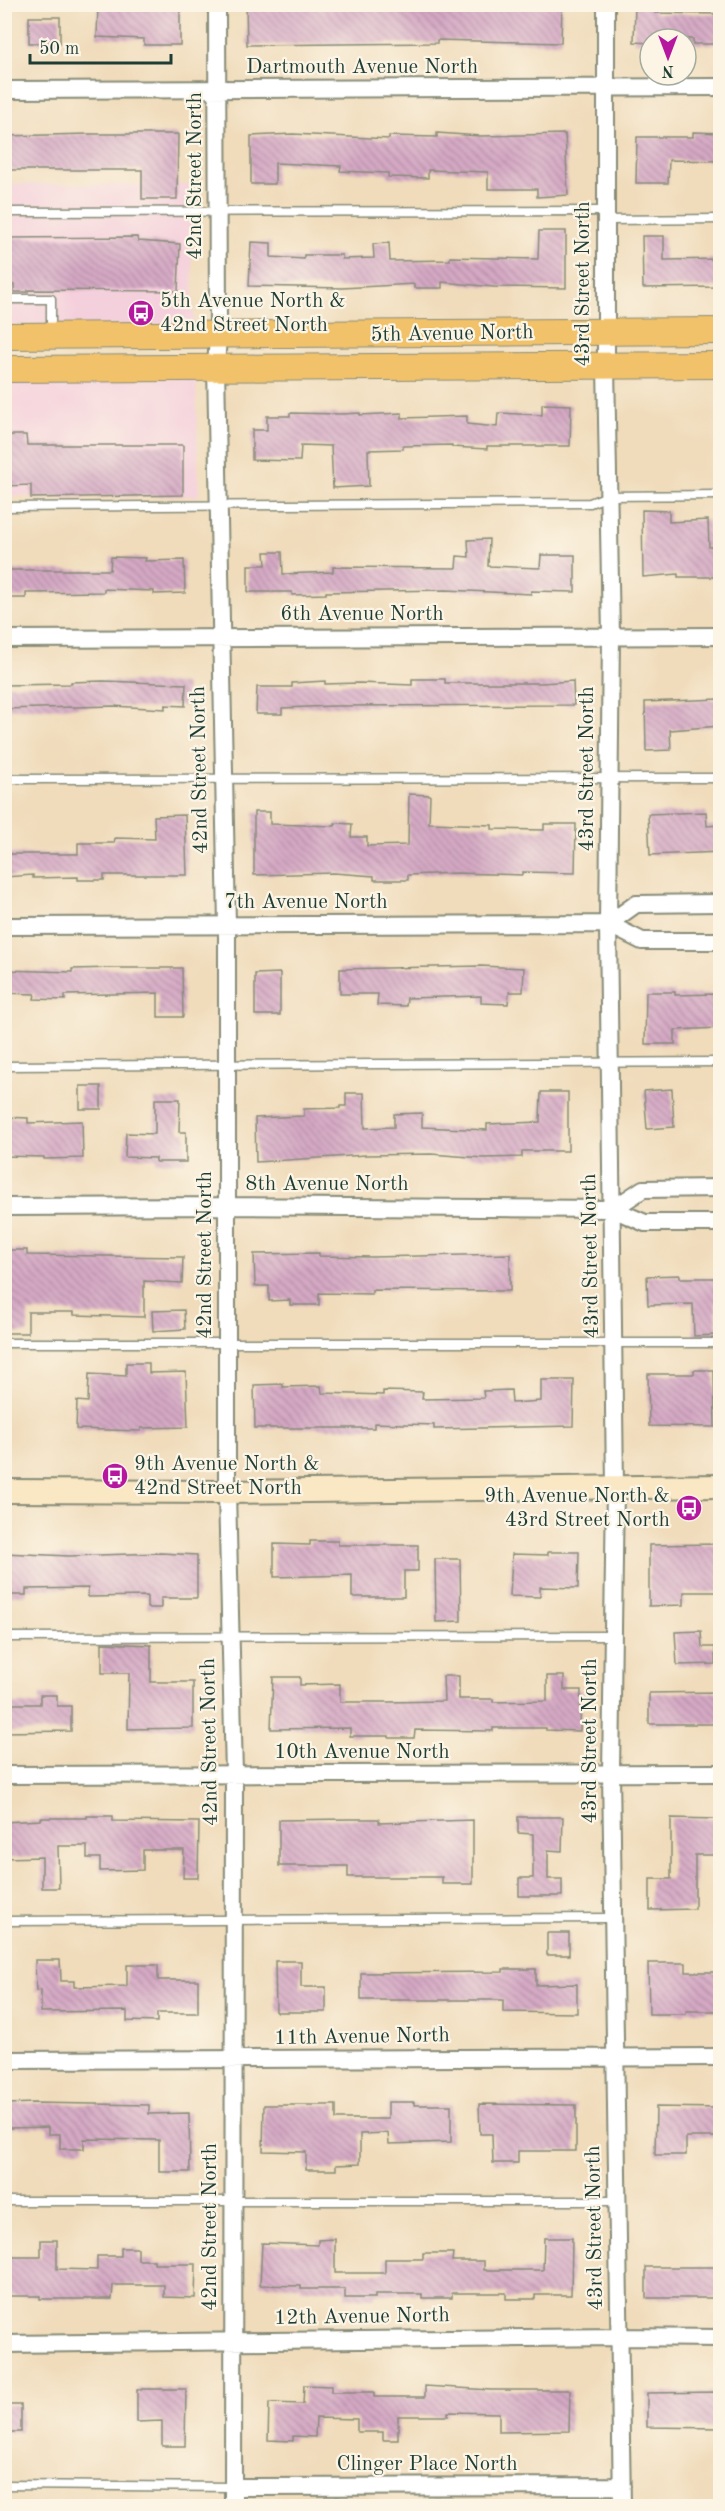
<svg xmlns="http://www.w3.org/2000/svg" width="725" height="2511" font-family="'Old Standard TT',serif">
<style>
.built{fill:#f4cfdc}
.building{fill:url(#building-back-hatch)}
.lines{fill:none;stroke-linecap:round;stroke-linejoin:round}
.lane-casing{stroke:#888c78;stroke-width:11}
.street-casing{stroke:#888c78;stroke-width:20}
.secondary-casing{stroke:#888c78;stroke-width:26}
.primary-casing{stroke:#888c78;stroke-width:28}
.lane{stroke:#fff;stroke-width:8}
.street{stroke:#fff;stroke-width:16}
.secondary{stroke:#fae7c3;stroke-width:22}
.primary{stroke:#f2c26a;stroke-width:26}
.labels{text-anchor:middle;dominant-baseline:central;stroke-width:4.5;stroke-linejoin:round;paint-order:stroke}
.street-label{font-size:21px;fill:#1f3d34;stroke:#fcf5e5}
.poi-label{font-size:21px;fill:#1f3d34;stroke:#fcf5e5;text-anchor:start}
</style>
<defs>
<pattern id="building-back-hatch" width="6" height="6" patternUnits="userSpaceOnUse" patternTransform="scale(1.5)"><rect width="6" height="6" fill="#d6a9c5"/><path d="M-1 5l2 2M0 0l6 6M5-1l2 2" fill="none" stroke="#ad8ba1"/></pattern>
</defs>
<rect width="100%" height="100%" fill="#fcf5e5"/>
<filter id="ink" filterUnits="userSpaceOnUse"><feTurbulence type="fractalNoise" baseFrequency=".0167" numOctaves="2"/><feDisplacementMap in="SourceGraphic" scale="12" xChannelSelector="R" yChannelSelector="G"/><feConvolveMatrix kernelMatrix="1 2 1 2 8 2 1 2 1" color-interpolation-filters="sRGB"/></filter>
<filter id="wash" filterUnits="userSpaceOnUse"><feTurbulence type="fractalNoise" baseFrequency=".008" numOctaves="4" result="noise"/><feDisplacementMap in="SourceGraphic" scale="24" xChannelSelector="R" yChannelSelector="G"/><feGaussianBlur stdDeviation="1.35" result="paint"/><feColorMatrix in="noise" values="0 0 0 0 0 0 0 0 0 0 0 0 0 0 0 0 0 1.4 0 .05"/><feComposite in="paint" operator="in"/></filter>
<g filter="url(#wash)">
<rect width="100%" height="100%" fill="#f0dcbb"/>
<path class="built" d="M5,184L190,185L194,325H5Z
M196,378L199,496H5L4,380Z"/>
<g id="blocks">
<path class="building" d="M98,4H180V45H144V39L97,37Z
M246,4H562L561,43L437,40V43L247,45Z
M635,4H656L655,13L720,14V44H693V39H650V43L634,42Z
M29,17H60V43H29Z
M693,132L720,133V161L669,160L668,183H636L637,137H693Z
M437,133L480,136L565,134L568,195L537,197V189H488V172L428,170V178L388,177V173L340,171L341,166L275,163V184H251V136L293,134L389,139V136L437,137Z
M90,134H178L177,199H142V170H4V136Z
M539,231H566V288L494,287L442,282V288H414V284L342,288L249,286L251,242L271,243V257L304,259V255H342V259L374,258L373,244L389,243L390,261L450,260V257L538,259Z
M642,236H664V260L720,259V287L643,288Z
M137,237L138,241L180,244L178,291L28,290V292H14V285H4V238Z
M542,404L571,405L570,446H487V449L452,447V445L403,446V449L368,450L369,486L333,488L331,446L301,445L300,461L252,460V430H267V416H290V413L342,414L360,413V415L402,413V418L467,416V424L497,427L498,413L542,415Z
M4,435H26L27,445H183V495L31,498V485L4,486Z
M642,510L669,511V522L708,520L709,547H720V577H678V574L643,577Z
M489,539L488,566L540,568L541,555H575V592L531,591V594L446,590L326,592V594L292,595V592H248V565H266L265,552H282L283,574L333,572V567L456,568L457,556L469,557L468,540Z
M111,557L146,558L145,561L184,560L185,593L154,594V591L104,589V592L26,593V598H5L6,570H110Z
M412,679H445V683H541L573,681L574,705L334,706L282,708V714H256L257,687H292V683L325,681V684L359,683L412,685Z
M103,681L186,684L185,706L165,705V709L113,706L4,709V685L71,684V682Z
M720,699V726L670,730L671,750L646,751L645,702Z
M409,794L430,795L429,823L492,825V829L544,830V824H576L575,873L522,872V875L456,873L408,875V880H374V876L334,873L254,875V812H270V824L335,826V823L352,824L351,837H367V846L408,845Z
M706,812L707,826L720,825V852L650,855L648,814Z
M185,815L187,875H104V880H78V877L33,878V875L4,877V854H78V843H114L115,838L155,839L154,816Z
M481,966L524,968L523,992H509L508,1004L481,1003V996L407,998L406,1006L377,1005L378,994H340V969Z
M114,968H182L183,1017H158V993L65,995V1000L34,999L35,994L4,993V970L72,972V969Z
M280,973V1015H255V974Z
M646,992H675V995L717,994L719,1028L675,1030V1044H645Z
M80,1086H101V1109H80Z
M672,1089L674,1127L647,1129L644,1091Z
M541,1092H568V1151H522V1157L483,1158L431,1154L366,1155L256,1162L255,1118L304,1116V1109L340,1108V1106H346V1093H364L365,1128L394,1127V1114L422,1113V1127L487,1130V1124L540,1122Z
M155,1099H180L179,1132H186V1162H156V1158L125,1157L126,1133L155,1134Z
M4,1117L28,1118V1123L82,1121L83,1158L44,1159V1157L4,1156Z
M4,1250H27V1255L183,1257L182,1283L144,1281V1317L74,1315V1312H28V1333H4Z
M319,1253V1256L372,1257L510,1254V1291L372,1290V1294L319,1293V1305H290V1300L269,1301V1286H255L254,1254Z
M680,1275V1278H720V1302H716L718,1335L694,1336L693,1304L648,1305L647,1276Z
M184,1310L185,1329L153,1331L152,1311Z
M126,1363H149V1373L186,1372L188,1427L141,1428V1431L76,1429L77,1401L88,1402L89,1374L126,1376Z
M694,1370H714L715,1427L649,1426L648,1374H694Z
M541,1380H574L573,1426L434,1429V1425L374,1423V1428H255L254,1385L283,1384V1387L321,1386L322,1393L383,1395V1391L423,1392L422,1399L484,1398L483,1391L511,1390L512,1403L541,1401Z
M310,1541H338V1545H418V1571H404V1597H352V1575L274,1577V1544L310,1545Z
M720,1544V1592H684V1605L649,1606V1545Z
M548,1552H579L578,1588L540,1587V1597L510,1596L512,1554L548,1555Z
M4,1553L69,1556L161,1553L197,1555V1598H161V1608H147V1596L88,1597V1588L26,1589V1595H4Z
M435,1559H460L461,1621L436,1622Z
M701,1631L702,1647H715V1664L677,1665L675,1632Z
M102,1643L151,1645V1682H193V1728L128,1729L129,1673H102Z
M443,1676H459V1699H493V1702L547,1701V1676H564V1690H581L580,1731L546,1730V1728H493V1731L415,1730L414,1738H389V1736H350V1728L271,1729L273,1677H300V1685L340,1684V1702H389L444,1701Z
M720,1692V1724H649V1693Z
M40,1695H57V1706H71V1731L4,1732V1704H40Z
M87,1816H113V1821L199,1822L198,1878H183L184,1850H143V1870L100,1871V1858H87V1846H58L59,1888H42V1857L4,1858V1822L41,1820V1818H87Z
M518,1817H563L562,1851L548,1850V1879H562V1896H519V1878H533V1834L518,1833Z
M671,1818L718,1819V1855H695V1909L650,1910V1879H671Z
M348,1819H379V1823L473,1820V1884H442V1877H348V1866H279V1820Z
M547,1933H569V1955H547Z
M35,1960H60L61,1981H74V1987L127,1986V1965H158V1980H198V2013H157V2022L127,2021V2011L41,2012V1990L36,1991Z
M275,1961H301V1987H326V2012H276Z
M648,1963H686V1972H720V2011H686V2014H649Z
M503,1969H536V1985L577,1984V2013L503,2012V2000H361V1973L503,1972Z
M388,2102H414V2105H451V2142L389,2144L388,2133L360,2134V2164L336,2165V2170H306V2152L263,2151L264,2105H336V2119H388Z
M34,2103L149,2105V2114L189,2113L190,2172H159V2140L84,2139V2149H60V2134H48V2127L8,2128V2104Z
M479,2104L576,2105V2151H518V2163H493L492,2134H480Z
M656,2107L720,2108V2137H686V2155H655Z
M544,2238H572L571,2295H535V2299H506V2293H452V2298H422V2294H375V2298H345V2289H301V2286L260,2285L262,2243L318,2245V2240L335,2239V2273H385V2259H423V2253H453L452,2261H484V2270H543Z
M41,2240H57V2269L97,2270V2256H121V2248H138V2260H154V2264H196L195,2298L164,2297V2285H113L112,2299H40V2296H4V2257H41Z
M646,2267H720V2298H646Z
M304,2385L331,2386V2392H374V2397H425V2386L491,2390H570L569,2431L499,2432V2413L448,2412V2416H398V2440H383V2432H357V2419L316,2418L315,2437L293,2436V2441L268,2440L269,2403L303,2404Z
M137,2389H186L185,2446H162V2421L137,2422Z
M720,2392V2428L647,2427V2393Z
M4,2405H21V2432H4Z"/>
</g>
</g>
<g filter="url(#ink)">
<use href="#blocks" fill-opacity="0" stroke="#888c78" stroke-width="1.5"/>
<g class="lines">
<defs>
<path id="lane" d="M4,212L606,211
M606,220L720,219
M4,299H51V332
M4,507L590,503L608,496L720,495
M4,779L720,778
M4,1066L720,1062
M4,1343H720
M4,1637L613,1636
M4,1921L614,1918
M4,2201H618
M4,2485L232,2487"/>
<path id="street" d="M217,4L218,336L216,367L227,925V1492L234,1774L233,2506
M606,4V366L611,636L608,924L615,1487L611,1773L622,2506
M4,90L720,87
M4,639L720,636
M608,924L636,904L720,903
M4,926L608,924L642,941H720
M4,1207L227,1206L613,1209L645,1223H720
M613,1209L643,1189L720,1188
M4,1775L720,1773
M4,2060L720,2057
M4,2344L619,2337L720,2338
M232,2487L622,2486"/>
<path id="secondary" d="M4,1491L227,1492L720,1486"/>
<path id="primary" d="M4,336L720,331
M4,369L720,365"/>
</defs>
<use href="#lane" class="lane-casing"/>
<use href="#street" class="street-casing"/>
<use href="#secondary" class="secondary-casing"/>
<use href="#primary" class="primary-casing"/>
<use href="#lane" class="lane"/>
<use href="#street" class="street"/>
<use href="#secondary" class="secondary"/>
<use href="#primary" class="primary"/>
</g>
</g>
<defs>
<symbol id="bus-disc" viewBox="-11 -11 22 22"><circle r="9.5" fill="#b5179e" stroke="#fcf5e5"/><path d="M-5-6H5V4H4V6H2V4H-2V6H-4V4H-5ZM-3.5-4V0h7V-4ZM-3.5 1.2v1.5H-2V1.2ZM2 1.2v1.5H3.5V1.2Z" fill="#fff"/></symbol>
</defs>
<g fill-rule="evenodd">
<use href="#bus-disc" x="126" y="298" width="30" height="30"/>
<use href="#bus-disc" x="100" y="1461" width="30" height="30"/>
<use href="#bus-disc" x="674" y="1493" width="30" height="30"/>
</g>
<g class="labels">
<g class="street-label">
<text x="362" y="67">Dartmouth Avenue North</text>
<text transform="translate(195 176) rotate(-90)">42nd Street North</text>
<text transform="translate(583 284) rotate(-90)">43rd Street North</text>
<text transform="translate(452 334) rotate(-1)">5th Avenue North</text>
<text x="362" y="614">6th Avenue North</text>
<text transform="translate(587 769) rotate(-90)">43rd Street North</text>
<text transform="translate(200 770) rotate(-91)">42nd Street North</text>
<text x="306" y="902">7th Avenue North</text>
<text x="327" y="1184">8th Avenue North</text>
<text transform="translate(205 1255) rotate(-90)">42nd Street North</text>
<text transform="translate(591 1256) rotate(-91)">43rd Street North</text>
<text transform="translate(590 1741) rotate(-90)">43rd Street North</text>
<text transform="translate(210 1742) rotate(-91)">42nd Street North</text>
<text x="362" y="1752">10th Avenue North</text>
<text transform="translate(362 2037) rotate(-1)">11th Avenue North</text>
<text transform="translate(210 2227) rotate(-90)">42nd Street North</text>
<text transform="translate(595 2228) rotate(-91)">43rd Street North</text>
<text transform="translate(362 2317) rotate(-1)">12th Avenue North</text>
<text x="427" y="2464">Clinger Place North</text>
</g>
<g class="poi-label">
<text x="160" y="301">5th Avenue North &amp;<tspan x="160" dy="24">42nd Street North</tspan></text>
<text x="134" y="1464">9th Avenue North &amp;<tspan x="134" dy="24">42nd Street North</tspan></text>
<text x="670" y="1496" text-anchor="end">9th Avenue North &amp;<tspan x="670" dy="24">43rd Street North</tspan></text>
</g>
</g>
<rect width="725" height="2511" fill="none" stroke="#fcf5e5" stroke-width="24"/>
<g transform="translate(668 57) rotate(180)"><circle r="28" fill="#fcf5e5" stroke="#a4ab9e" stroke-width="1.5"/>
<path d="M0-4.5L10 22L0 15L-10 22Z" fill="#b5179e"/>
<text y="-9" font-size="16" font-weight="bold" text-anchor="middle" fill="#1f3d34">N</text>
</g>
<path d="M30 54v9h141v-9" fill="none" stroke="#1f3d34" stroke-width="3"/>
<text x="39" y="54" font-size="18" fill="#1f3d34" stroke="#fcf5e5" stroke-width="4.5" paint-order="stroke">50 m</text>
</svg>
